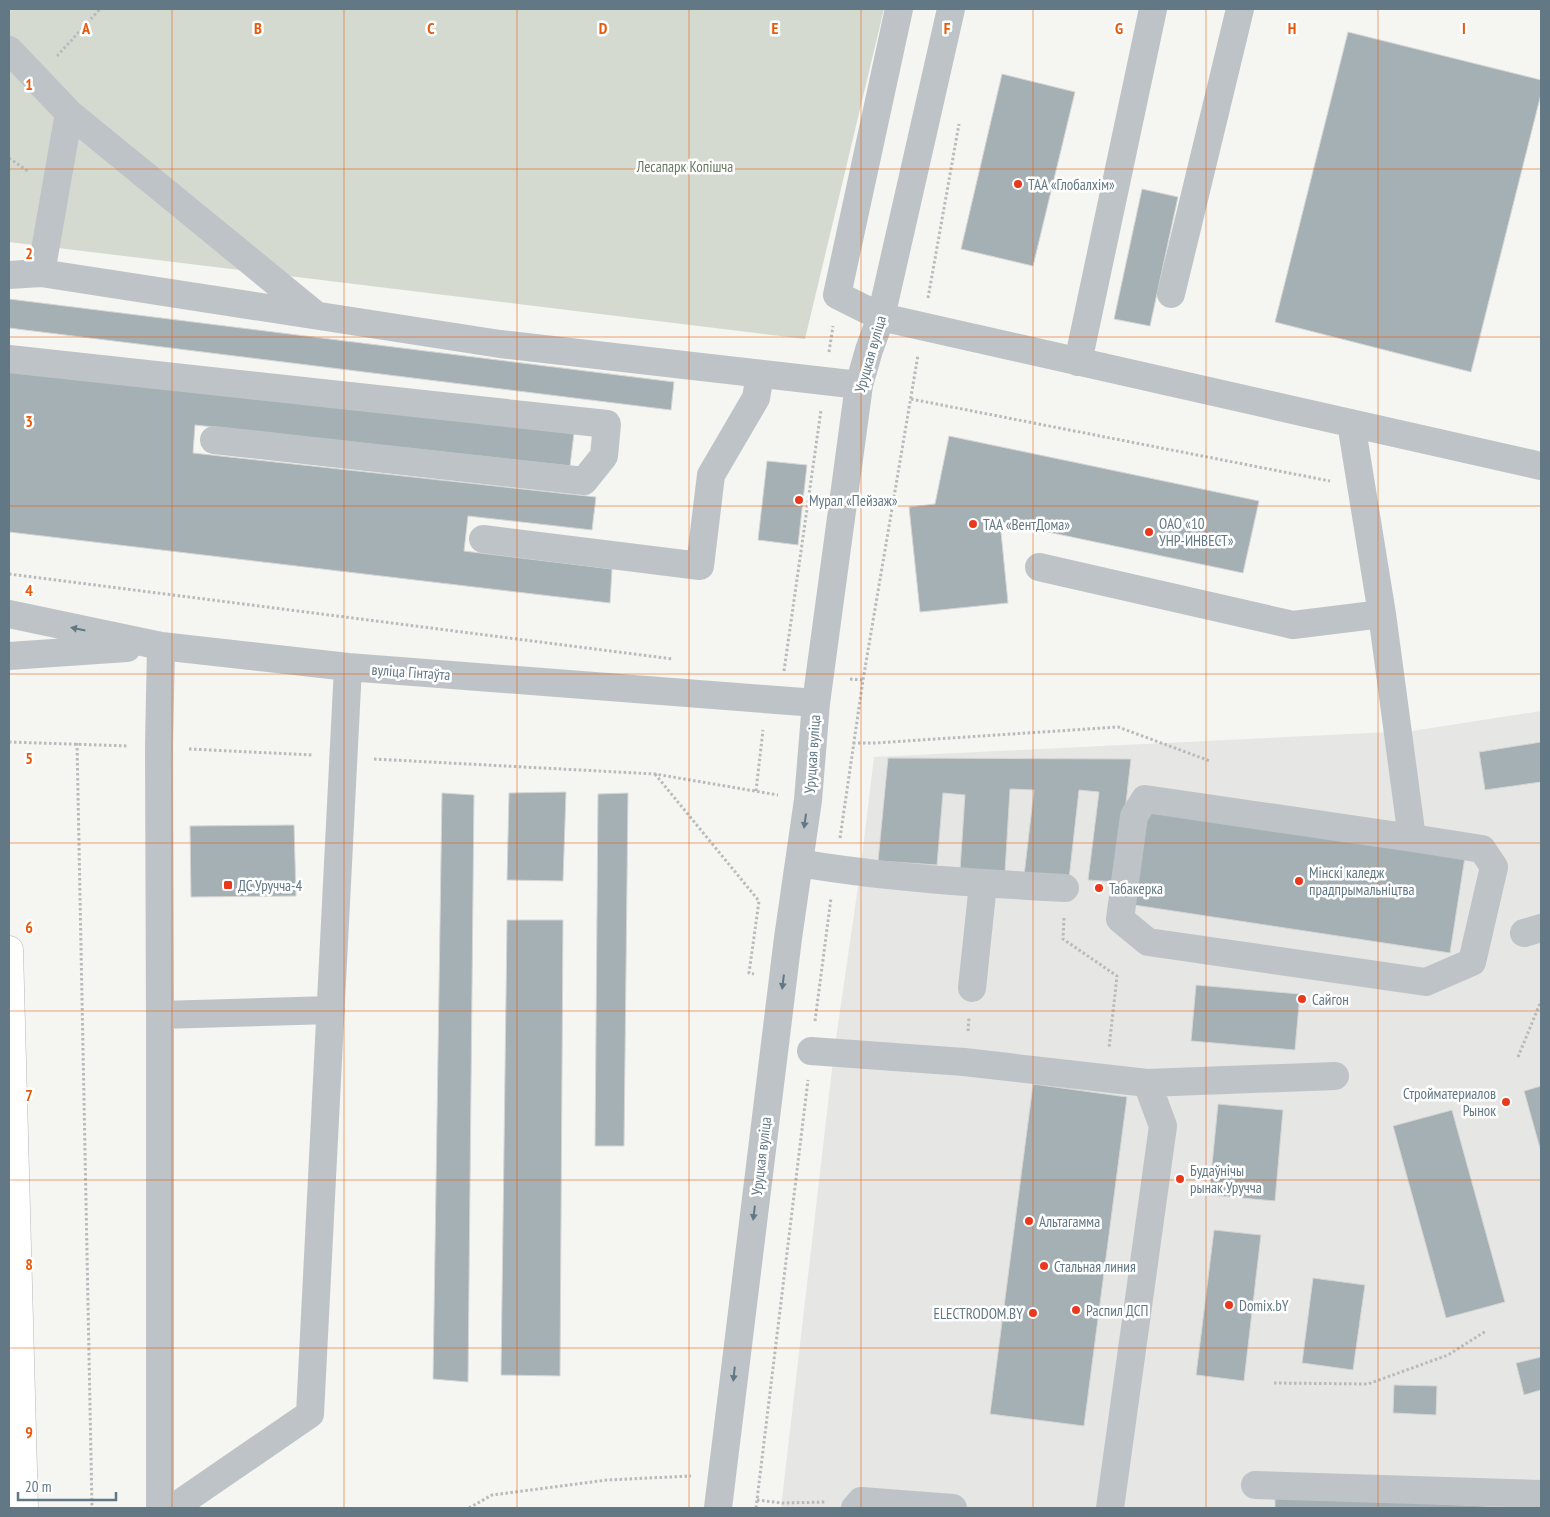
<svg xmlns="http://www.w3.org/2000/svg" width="1550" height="1517" font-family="'PT Sans Narrow',sans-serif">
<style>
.built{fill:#e6e6e4}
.green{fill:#d5dad0}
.building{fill:#a5b0b5;stroke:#d6d6d4}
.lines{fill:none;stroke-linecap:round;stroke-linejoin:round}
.major-casing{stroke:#b3b8bc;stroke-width:29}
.path{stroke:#b7bbbd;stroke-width:3;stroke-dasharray:2.5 2.5;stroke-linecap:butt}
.minor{stroke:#bdc3c6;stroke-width:28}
.major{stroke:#fff;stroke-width:28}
.oneway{fill:#627884}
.grid{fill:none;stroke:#e8590c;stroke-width:1;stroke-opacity:0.55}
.poi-dot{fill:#eb371b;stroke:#fff;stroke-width:2}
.labels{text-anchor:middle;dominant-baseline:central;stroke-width:5;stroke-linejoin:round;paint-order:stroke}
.park-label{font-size:15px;fill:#697a62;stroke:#fff}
.poi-label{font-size:15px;fill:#627884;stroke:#fff;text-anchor:start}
.street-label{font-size:15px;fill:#627884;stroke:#fff}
.grid-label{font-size:16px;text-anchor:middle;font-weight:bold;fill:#e8590c;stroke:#fff;stroke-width:5;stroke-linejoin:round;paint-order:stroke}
</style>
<rect width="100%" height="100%" fill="#f5f5f1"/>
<path class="built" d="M1541,711V1508H781L834,1052L860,873L874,757L1412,731Z"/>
<path class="green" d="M9,9H884L805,339L9,242Z"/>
<path class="building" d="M1348,32L1541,80V94L1471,372L1275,322Z
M1002,74L1075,92L1033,266L961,249Z
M1142,189L1178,197L1150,326L1114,319Z
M9,299L674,382L671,410L9,328Z
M9,372L574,433L570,466L195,425L193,453L596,497L592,530L468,516L464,551L612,569L610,603L9,532Z
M949,436L1259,501L1243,573L1000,522L1008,603L920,612L909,507L935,504Z
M767,461L807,465L798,545L758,540Z
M1541,742V782L1485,790L1479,752Z
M888,758L1131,759L1117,882L1088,880L1099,792L1079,790L1069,879L1024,876L1034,790L1010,789L1005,872L960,870L965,795L943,793L937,865L878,861Z
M566,792L563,881L507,880L509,793Z
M442,793L474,795L468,1382L433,1379Z
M628,793L624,1146H595L598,794Z
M1148,809L1465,857L1450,953L1134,905Z
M294,825L296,896L191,897L190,826Z
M507,920H563L560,1376L501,1375Z
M1196,985L1300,994L1295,1050L1191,1041Z
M1033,1084L1127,1097L1084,1426L990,1414Z
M1541,1086V1152L1524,1091Z
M1218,1104L1283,1110L1275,1201L1209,1195Z
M1452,1110L1505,1302L1446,1318L1393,1126Z
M1214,1230L1261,1235L1244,1381L1196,1375Z
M1313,1278L1365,1285L1353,1370L1302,1363Z
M1541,1357V1390L1524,1395L1516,1363Z
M1394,1385L1437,1386L1436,1415L1393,1413Z
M1275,1496L1527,1508H1275Z"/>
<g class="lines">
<defs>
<path id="major" d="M9,950L24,1508"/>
</defs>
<use href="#major" class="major-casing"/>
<path class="path" d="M57,56L100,9
M9,158L29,172
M928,298L959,124
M829,352L833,326
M911,399L1330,481
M9,574L673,659
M784,671L821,410
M850,679L863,680
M9,742L128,746
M77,743L92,1508
M853,743H875L1118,727L1210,761
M189,749L313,755
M374,759L655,774L778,795
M655,774L759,901L749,973L754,974
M756,791L763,730
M840,838L863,680L918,355
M1064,918L1063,939L1117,976L1109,1048
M815,1021L831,898
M968,1031L969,1018
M1518,1057L1541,1001
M1274,1383L1368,1384L1448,1355L1486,1331
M757,1500L782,1503L826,1502
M469,1508L492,1495L607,1480L691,1476
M756,1508L808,1080"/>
<path class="minor" d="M899,9L837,295L881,317L1541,466
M9,50L69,113L316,315
M41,273L69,113
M9,275L41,273L500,344L859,385
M1171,294L1240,9
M9,359L607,424L604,456L584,481L214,440
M1078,362L1153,9
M483,539L700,566L711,475L756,398L760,375
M1039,567L1293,625L1382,614L1351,423
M9,614L161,646L348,667L816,703
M1382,614L1412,838L1482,849L1494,867L1472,962L1426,982L1148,942L1120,919L1134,816L1145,799L1412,838
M9,656L127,648
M799,863C887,878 976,883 1065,888
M1524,933L1541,928
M972,988L983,884
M160,1015L331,1010
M811,1051L964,1062L1147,1083L1335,1076
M1255,1485L1541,1494
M160,1508V1015L159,747L161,646
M173,1508L310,1414L348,667
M718,1508L788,938L808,800L816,703L859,385L869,350L881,317L951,9
M855,1508L861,1501L953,1508
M1110,1508L1163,1126L1147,1083"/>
<use href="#major" class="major"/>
</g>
<defs><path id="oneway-solid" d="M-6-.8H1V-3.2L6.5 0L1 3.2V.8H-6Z" transform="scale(1.25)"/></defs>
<g class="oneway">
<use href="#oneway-solid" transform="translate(78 629) rotate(-168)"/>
<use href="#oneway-solid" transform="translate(805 821) rotate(98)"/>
<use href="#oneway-solid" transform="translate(783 982) rotate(97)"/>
<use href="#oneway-solid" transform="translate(754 1213) rotate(97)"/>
<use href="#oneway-solid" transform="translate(734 1374) rotate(96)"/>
</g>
<path class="grid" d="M172,9V1508M344,9V1508M517,9V1508M689,9V1508M861,9V1508M1033,9V1508M1206,9V1508M1378,9V1508M9,169H1541M9,337H1541M9,506H1541M9,674H1541M9,843H1541M9,1011H1541M9,1180H1541M9,1348H1541"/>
<g class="poi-dot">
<circle cx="1018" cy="184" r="5"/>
<circle cx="799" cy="500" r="5"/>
<circle cx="973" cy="524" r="5"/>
<circle cx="1149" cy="532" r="5"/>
<circle cx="1299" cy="881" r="5"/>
<rect x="223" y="880" width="10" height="10" rx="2.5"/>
<circle cx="1099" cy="888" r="5"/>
<circle cx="1302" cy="999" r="5"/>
<circle cx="1506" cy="1102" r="5"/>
<circle cx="1180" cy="1179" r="5"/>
<circle cx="1029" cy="1221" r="5"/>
<circle cx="1044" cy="1266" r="5"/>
<circle cx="1229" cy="1305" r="5"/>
<circle cx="1076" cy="1310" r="5"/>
<circle cx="1033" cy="1313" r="5"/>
</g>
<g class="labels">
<g class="park-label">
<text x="685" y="166">Лесапарк Копішча</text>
</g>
<g class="poi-label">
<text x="1028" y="184">ТАА «Глобалхім»</text>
<text x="809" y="500">Мурал «Пейзаж»</text>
<text x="1159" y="523">ОАО «10<tspan x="1159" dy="17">УНР-ИНВЕСТ»</tspan></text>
<text x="983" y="524">ТАА «ВентДома»</text>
<text x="1309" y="872">Мінскі каледж<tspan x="1309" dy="17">прадпрымальніцтва</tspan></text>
<text x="238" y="885">ДС Уручча-4</text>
<text x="1109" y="888">Табакерка</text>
<text x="1312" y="999">Сайгон</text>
<text x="1496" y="1093" text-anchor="end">Стройматериалов<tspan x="1496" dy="17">Рынок</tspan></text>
<text x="1190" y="1170">Будаўнічы<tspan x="1190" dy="17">рынак Уручча</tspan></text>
<text x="1039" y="1221">Альтагамма</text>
<text x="1054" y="1266">Стальная линия</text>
<text x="1239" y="1305">Domix.bY</text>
<text x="1086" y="1310">Распил ДСП</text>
<text x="1023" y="1313" text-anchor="end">ELECTRODOM.BY</text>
</g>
<g class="street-label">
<text transform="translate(870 354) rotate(-74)">Уруцкая вуліца</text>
<text transform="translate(411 672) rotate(4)">вуліца Гінтаўта</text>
<text transform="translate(812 754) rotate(-86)">Уруцкая вуліца</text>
<text transform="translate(761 1156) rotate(-83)">Уруцкая вуліца</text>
</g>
</g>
<g class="grid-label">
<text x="86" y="34">A</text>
<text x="258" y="34">B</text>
<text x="431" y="34">C</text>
<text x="603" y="34">D</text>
<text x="775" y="34">E</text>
<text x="947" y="34">F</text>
<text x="1119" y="34">G</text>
<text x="1292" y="34">H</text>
<text x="1464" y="34">I</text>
<text x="29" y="90">1</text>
<text x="29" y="259">2</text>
<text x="29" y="427">3</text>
<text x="29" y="596">4</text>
<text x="29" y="764">5</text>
<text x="29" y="933">6</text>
<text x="29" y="1101">7</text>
<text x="29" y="1270">8</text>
<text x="29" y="1438">9</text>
</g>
<rect width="1550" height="1517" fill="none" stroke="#627884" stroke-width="20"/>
<path d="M18 1492v8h98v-8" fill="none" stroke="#627884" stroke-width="2.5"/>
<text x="25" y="1492" font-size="15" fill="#627884" stroke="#ffffff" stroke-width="4" paint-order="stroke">20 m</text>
</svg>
